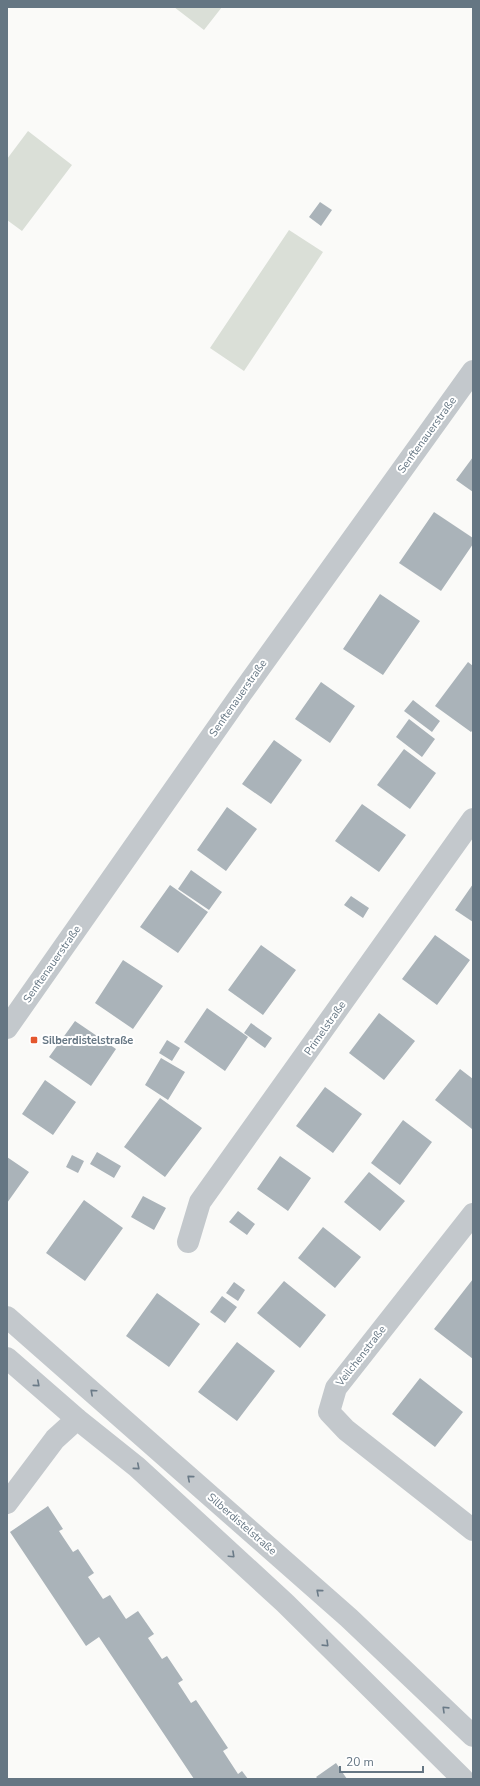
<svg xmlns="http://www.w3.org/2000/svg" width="480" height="1786" font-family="'Nunito Sans',sans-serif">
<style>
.green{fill:#dadfd7}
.building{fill:#aab3b9}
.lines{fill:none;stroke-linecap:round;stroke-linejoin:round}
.minor{stroke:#c3c8cc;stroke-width:22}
.oneway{stroke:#6a7a87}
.poi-dot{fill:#e4572e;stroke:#fff;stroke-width:1.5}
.labels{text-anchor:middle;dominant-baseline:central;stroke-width:4;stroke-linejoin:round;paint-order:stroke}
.street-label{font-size:11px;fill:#657683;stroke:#fff}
.poi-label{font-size:11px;font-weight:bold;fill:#657683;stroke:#fff;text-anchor:start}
</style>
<rect width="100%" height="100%" fill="#fafaf8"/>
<path class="green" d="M174,7H222L204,30Z
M28,131L72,165L22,231L7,220V159Z
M289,230L323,252L244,371L210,348Z"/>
<path class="building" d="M320,202L332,210L321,226L309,217Z
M473,457V492L456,480Z
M434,512L473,538V544L441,591L399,563Z
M380,594L420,621L383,675L343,649Z
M468,662L473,666V730L471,732L435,706Z
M321,682L355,706L330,743L295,719Z
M413,700L440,721L432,732L404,711Z
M409,719L435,739L422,757L396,737Z
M274,740L302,760L271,804L242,784Z
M404,749L436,773L410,809L377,785Z
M362,804L406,835L379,872L335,841Z
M227,807L257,829L226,871L197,850Z
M191,870L222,892L209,910L178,889Z
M473,884V922L455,910Z
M170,885L208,912L178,953L140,927Z
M351,896L369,908L363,918L344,905Z
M435,935L470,960L437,1005L402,979Z
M261,945L296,970L263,1015L228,990Z
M123,960L163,986L133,1029L95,1003Z
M207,1008L248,1037L225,1071L184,1042Z
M379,1013L415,1041L384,1080L349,1053Z
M75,1021L116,1049L91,1086L49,1057Z
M251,1023L272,1038L265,1048L244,1033Z
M167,1040L180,1048L172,1061L159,1053Z
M161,1058L185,1072L168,1100L145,1085Z
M460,1069L473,1079L472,1129L435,1100Z
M45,1080L76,1102L53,1135L22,1114Z
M325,1087L362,1114L333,1153L296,1126Z
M160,1098L202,1128L165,1177L124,1147Z
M403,1120L432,1142L400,1185L371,1163Z
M97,1152L121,1166L114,1178L90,1164Z
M72,1155L84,1161L78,1173L66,1167Z
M280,1156L311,1178L288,1211L257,1189Z
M7,1157L29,1172L7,1203Z
M369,1172L405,1201L380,1231L344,1202Z
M143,1196L166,1208L154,1230L131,1217Z
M84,1200L123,1228L85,1281L46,1253Z
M238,1211L255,1224L247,1235L229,1222Z
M323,1227L361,1257L335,1288L298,1258Z
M473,1279V1359L434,1329Z
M284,1281L326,1315L300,1348L257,1313Z
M234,1282L245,1290L238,1301L226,1293Z
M157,1293L200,1324L169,1367L126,1336Z
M222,1296L237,1307L225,1323L210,1312Z
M237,1342L275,1371L237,1421L198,1392Z
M420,1378L463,1412L435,1447L392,1414Z
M48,1506L63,1529L59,1531L73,1552L78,1549L94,1573L88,1577L103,1599L110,1595L126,1619L138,1611L154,1634L148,1638L162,1659L167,1656L183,1680L178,1683L191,1703L196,1700L228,1748L223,1751L238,1774L242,1771L248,1779H194L99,1637L86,1646L10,1532Z
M336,1763L347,1779H318L316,1777Z"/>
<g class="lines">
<path class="minor" d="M7,1028L241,694L473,371
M473,1214L336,1388L329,1412L346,1430L473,1530
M188,1242L200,1202L473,819
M7,1317L349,1618L473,1736
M7,1358L77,1419L137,1467L285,1603L463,1779
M7,1503L55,1439L77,1419"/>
</g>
<defs><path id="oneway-chevron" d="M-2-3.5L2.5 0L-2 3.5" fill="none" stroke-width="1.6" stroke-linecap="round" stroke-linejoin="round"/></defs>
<g class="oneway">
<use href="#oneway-chevron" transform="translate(37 1384) rotate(41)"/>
<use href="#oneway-chevron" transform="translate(93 1392) rotate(-138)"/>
<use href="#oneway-chevron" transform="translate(137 1467) rotate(41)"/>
<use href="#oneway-chevron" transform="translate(190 1478) rotate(-139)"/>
<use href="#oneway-chevron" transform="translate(232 1555) rotate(43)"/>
<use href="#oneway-chevron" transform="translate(319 1592) rotate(-139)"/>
<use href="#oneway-chevron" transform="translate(326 1644) rotate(44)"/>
<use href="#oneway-chevron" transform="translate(445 1709) rotate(-136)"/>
</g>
<rect class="poi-dot" x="30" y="1036" width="8" height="8" rx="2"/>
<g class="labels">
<g class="street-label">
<text transform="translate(427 435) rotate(-54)">Senftenauerstraße</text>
<text transform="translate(238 698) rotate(-55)">Senftenauerstraße</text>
<text transform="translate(52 964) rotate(-55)">Senftenauerstraße</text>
<text transform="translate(325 1028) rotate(-55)">Primelstraße</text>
<text transform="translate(361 1356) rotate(-52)">Veilchenstraße</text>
<text transform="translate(242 1524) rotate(41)">Silberdistelstraße</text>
</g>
<g class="poi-label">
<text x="42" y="1040">Silberdistelstraße</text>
</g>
</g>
<rect width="480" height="1786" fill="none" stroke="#657683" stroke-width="16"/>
<path d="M340 1766v6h83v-6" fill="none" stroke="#657683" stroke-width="2"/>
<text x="346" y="1766" font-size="12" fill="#657683" stroke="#ffffff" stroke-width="3" paint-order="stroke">20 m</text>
</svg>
